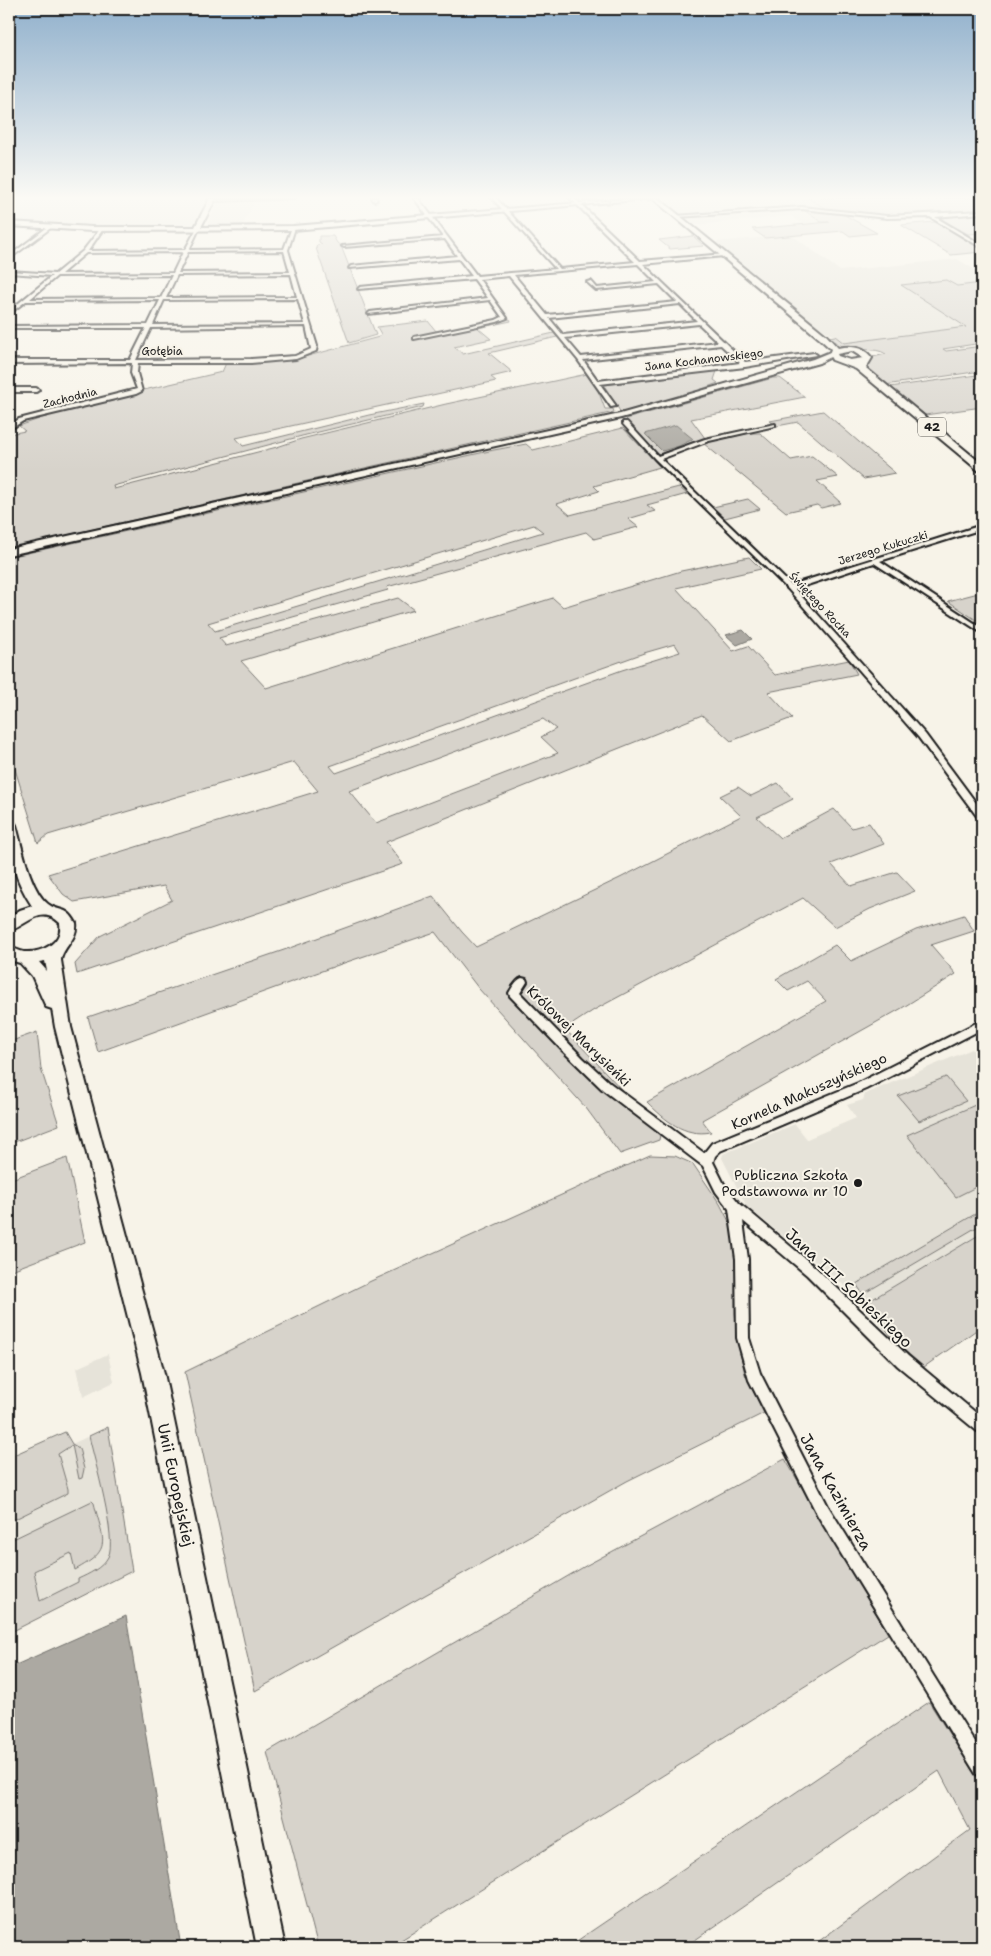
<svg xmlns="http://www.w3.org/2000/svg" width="991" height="1956" font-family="'Shantell Sans',sans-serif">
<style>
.built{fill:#e6e3d9}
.green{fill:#d7d3cb;stroke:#7a7874;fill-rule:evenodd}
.water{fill:#aca9a2;stroke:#72716c}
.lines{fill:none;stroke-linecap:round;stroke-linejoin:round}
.street-casing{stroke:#1c1c1c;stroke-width:4}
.secondary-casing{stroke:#1c1c1c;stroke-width:4}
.primary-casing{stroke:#1c1c1c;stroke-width:4}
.street{fill:#f7f3e8;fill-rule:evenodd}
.secondary{fill:#f7f3e8;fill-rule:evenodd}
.primary{fill:#f7f3e8;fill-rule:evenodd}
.poi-dot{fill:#1c1c1c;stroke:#f7f3e8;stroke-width:2}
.labels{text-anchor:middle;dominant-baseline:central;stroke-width:4;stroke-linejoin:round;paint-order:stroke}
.far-street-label{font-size:11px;fill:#1c1c1c;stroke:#f7f3e8}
.shield{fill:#f7f3e8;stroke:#5e5c59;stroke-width:1}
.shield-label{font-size:12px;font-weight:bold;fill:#1c1c1c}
.street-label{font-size:14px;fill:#1c1c1c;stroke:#f7f3e8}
.poi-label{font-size:14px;fill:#1c1c1c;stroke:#f7f3e8;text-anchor:end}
.near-street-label{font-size:16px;fill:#1c1c1c;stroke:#f7f3e8}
</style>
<rect width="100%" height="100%" fill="#f7f3e8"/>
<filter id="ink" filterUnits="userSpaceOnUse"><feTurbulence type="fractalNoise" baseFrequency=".02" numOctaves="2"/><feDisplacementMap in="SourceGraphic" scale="10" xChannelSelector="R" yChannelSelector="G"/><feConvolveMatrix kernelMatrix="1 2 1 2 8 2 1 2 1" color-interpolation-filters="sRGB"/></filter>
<g filter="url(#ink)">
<path class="built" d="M9,198H207L193,225L121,227L45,224L9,220Z
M660,198H808L823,206L690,215L682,214Z
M218,202H254L242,227H231V224H225L224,227L207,225Z
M798,209L804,210L821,222H830L802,223L791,216L695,225L687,218L688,216Z
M792,235L840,271L957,259L982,274V283L957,286H902L967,327L844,343L809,320L715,242Z
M972,1049L982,1062V1233L866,1303L747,1207L722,1158L723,1154L795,1124L807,1139L856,1118L847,1105L863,1100L865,1094Z
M108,1354L114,1382L83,1397L77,1368Z
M108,1427L132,1571L9,1633V1457L65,1432L72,1444Z"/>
<path class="green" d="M808,198H982V211L920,216H880L830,211Z
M804,210L843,214L877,233L850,236L843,231L765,238L752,229L830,222H821Z
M982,213V233L968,234L938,217Z
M935,222L982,248V252L951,255L901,225Z
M319,236H333L337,243L341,246L376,335L349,343L316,248L317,245L322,244L319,242Z
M693,236L704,246L670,249L659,240Z
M946,280L957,286L982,283V343L943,349L946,351L982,346V407L925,415L890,387L977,375L974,372L885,385L866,366L873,357L886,354C875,346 855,353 842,346C840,345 834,340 829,337L835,336L844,343L966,327L901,285Z
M510,319L511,321L478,328L491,339L454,347L463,354L554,333L557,337L489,353L512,372L491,377L496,381L236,438L243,446L369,415L424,404L423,407L302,436L113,486L114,489L277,447L301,439L446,404L587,374L596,385L605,409H613L614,412L9,548V434L25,431L19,426L62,411L134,395L144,390L222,372L226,363L297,359L379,337L381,334L377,327L428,321L436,331L446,332Z
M717,371L714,380L718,383L675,399L621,413L604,385Z
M773,378H780L805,397L691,419L705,438L663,455H658L637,434L626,419Z
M823,411L895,473L864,479L798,422L777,426L770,421Z
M623,428L660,467L594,486L599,491L557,504L570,515L679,487L687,494L647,505L655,511L628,519L638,527L594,539L586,532L387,587L388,590L219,638L226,646L398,598L414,610L241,661L266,688L553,598L563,607L681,571L749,557L761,569L676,588L733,651L748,646L775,675L849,660L857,674L768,692L792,718L731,741L702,715L386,842L403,864L77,974L75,964L100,936L172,900L164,886L74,902L63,894L48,874L318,791L294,762L48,835L38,843L9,750V557L494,450L526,444L533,450ZM534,525L543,532L215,631L208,623ZM675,644L680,652L622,670L336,773L330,766L644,653ZM543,719L556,729L541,737L558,753L376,823L349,791Z
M750,433H760L791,460L812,456L838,477L817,481L841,503L821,508L817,505L786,512L703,443Z
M748,499L760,509L725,518L713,507Z
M982,592V618L976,620L948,601Z
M778,783L793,799L757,817L780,838L834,809L852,828L869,823L884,844L831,864L851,886L897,872L915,891L870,909L835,927L803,898L594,1010L565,1029L651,1121L660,1135L659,1140L620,1154L586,1108L479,989L435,932L341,964L98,1052L88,1017L284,950L433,896L462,932L476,947L620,878L741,816L720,796L738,787L751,796Z
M964,915L974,931L931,945L956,974L902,1008L702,1120L711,1132C684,1137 665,1120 647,1102L826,1001L807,981L788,991L776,979L835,945L851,961L916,930Z
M37,1032L41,1069L59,1125L9,1144V1042Z
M946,1077L966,1101L919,1121L898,1096Z
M982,1102V1184L956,1197L907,1135Z
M650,1155L675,1156L693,1164L720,1204L734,1231L736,1253L735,1313L738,1344L745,1374L764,1413L627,1481L255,1691L185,1372L371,1281Z
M67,1158L85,1242L9,1271V1180Z
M982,1210V1224L863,1294L856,1284Z
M982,1233V1326L924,1367L897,1344L866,1303Z
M108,1427L132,1571L9,1633V1541L92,1501L94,1503C103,1541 114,1549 75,1570L71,1553L34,1571L40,1601L78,1582V1579C89,1574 102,1568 108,1557C118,1540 94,1459 89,1436Z
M65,1432L72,1444L79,1448L84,1469L82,1478L79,1479L72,1445L58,1454L68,1489V1493L9,1522V1457Z
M785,1459L888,1634L390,1947H318L267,1752L587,1565Z
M929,1702L982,1786V1947H811L970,1830L939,1771L685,1947H568Z"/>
<path class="water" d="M676,425L693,439L679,446L662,451L645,434Z
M743,630L752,639L737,645L726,635Z
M126,1616L181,1947H9V1668Z"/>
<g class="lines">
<defs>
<path id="street" d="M295,198L212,201L210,200Z
M372,198H376L377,200L374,201Z
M414,198H418L477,276L556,269L492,198H496L560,269L635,262L570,198H574L640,261L726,254L724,256L643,264L745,362L814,353L817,355L745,367L600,384L616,406L611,407L578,360L509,276L479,279L507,318L497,322L414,339V337L496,320L502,317L490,300L368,314L370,312L488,298L474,279L358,289L360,287L472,276L459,259L349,268L351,266L457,256L445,239L344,247L342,246L443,237ZM638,264L656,282L597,288L591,281L587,282L596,290L659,284L677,302L547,315L514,275ZM680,304L697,321L563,335L549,318ZM699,324L718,342L581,357L565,338ZM721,345L740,363L598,381L583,360Z
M802,207L887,216L982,211V213L935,217L982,245V248L930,217L887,218L802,209L677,217L675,216Z
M49,226L52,227L9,259V256Z
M292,227L295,228L288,250L317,346L316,351L296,359L251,363H138L137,373L142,391L136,394L23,421L9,430V426L19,419L137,389L131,373L132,363L9,364V360H130L146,328H9V326L148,325L160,300L26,301L9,314V311L52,276L9,273V271L55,274L83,251L101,228L103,229L88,251L185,250L197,228L199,229L189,250L284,249ZM284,251L290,272L178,273L188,252ZM183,252L173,273L61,274L86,253ZM291,274L297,297L166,298L177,275ZM172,275L161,298L30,299L57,276ZM298,299L305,324L153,325L164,300ZM306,326L311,349L295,356L251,359L136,360L151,328Z
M9,388H36L39,390L36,392H9Z
M623,422H627L658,456L705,439L775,424V426L709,441L661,459L791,585L982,525V529L880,561L982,628V633L874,563L795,589L925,734L982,811V820L979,819L919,738L846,655L788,589L655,459L623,424Z
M522,978L526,979L527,982L520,993L583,1058L610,1083L704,1153L712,1143L858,1083L982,1020V1029L866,1089L720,1151L715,1156L713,1162L724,1184L739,1203L815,1267L908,1356L982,1418V1433L977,1431L898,1366L807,1275L743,1221L748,1259L749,1338L760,1373L828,1506L982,1754V1776L976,1774L818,1516L749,1380L737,1338L736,1259L729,1209L716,1192L703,1166L603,1090L562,1050L510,996L509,993C512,988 516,980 522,978Z"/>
<path id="secondary" d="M210,198H216L201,227L293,226L641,198H658L293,230L92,231L9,226V222L92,227H195Z
M830,352L837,354L819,363L621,418L9,555V549L620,414L813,359Z"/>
<path id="primary" d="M652,198H658L826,335L838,348C851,345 864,347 872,358L866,368L982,464V472L979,471L856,369L832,360L829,354L831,349L820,339ZM852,351L863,358L850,360L838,356L837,354Z
M9,820L14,822L16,825C22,847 30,890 48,904C60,913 66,905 76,923C78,940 63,946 61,960L71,1027L164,1373L285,1947H257L142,1373L55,1027L52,1009L46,1007L32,976L20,963L9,960V947C14,948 19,951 24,952C42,953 63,943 60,923C41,904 26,926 9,931V917L20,910L32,906C14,878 7,853 9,820ZM45,961L47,971L39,962Z"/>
</defs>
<use href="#street" class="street-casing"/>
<use href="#secondary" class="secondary-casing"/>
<use href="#primary" class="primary-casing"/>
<use href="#street" class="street"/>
<use href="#secondary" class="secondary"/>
<use href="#primary" class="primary"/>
</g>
</g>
<linearGradient id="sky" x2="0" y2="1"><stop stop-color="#90b0cc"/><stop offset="0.42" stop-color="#fbfaf5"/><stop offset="1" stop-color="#fbfaf5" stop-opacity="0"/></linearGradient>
<rect width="991" height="471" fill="url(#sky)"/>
<circle class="poi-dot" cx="858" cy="1183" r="5"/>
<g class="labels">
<g class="far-street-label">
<text x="162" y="351">Gołębia</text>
<text transform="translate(704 360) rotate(-7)">Jana Kochanowskiego</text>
<text transform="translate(70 398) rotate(-14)">Zachodnia</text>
<text transform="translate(883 548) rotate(-17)">Jerzego Kukuczki</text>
<text transform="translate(820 605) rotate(47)">Świętego Rocha</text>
</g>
<rect class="shield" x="918" y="417.5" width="28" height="19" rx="4"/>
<g class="shield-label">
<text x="932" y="427">42</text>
</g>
<g class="street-label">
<text transform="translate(579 1036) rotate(44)">Królowej Marysieńki</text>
<text transform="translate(809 1091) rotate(-24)">Kornela Makuszyńskiego</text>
</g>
<g class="poi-label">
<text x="848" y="1175">Publiczna Szkoła<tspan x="848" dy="16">Podstawowa nr 10</tspan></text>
</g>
<g class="near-street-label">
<text transform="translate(849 1288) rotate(43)">Jana III Sobieskiego</text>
<text transform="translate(176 1485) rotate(78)">Unii Europejskiej</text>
<text transform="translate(836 1492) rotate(61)">Jana Kazimierza</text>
</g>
</g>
<rect width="991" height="1956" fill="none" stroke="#f7f3e8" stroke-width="30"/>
<rect x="15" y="15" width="961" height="1926" fill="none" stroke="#1c1c1c" stroke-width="2" filter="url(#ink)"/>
</svg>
